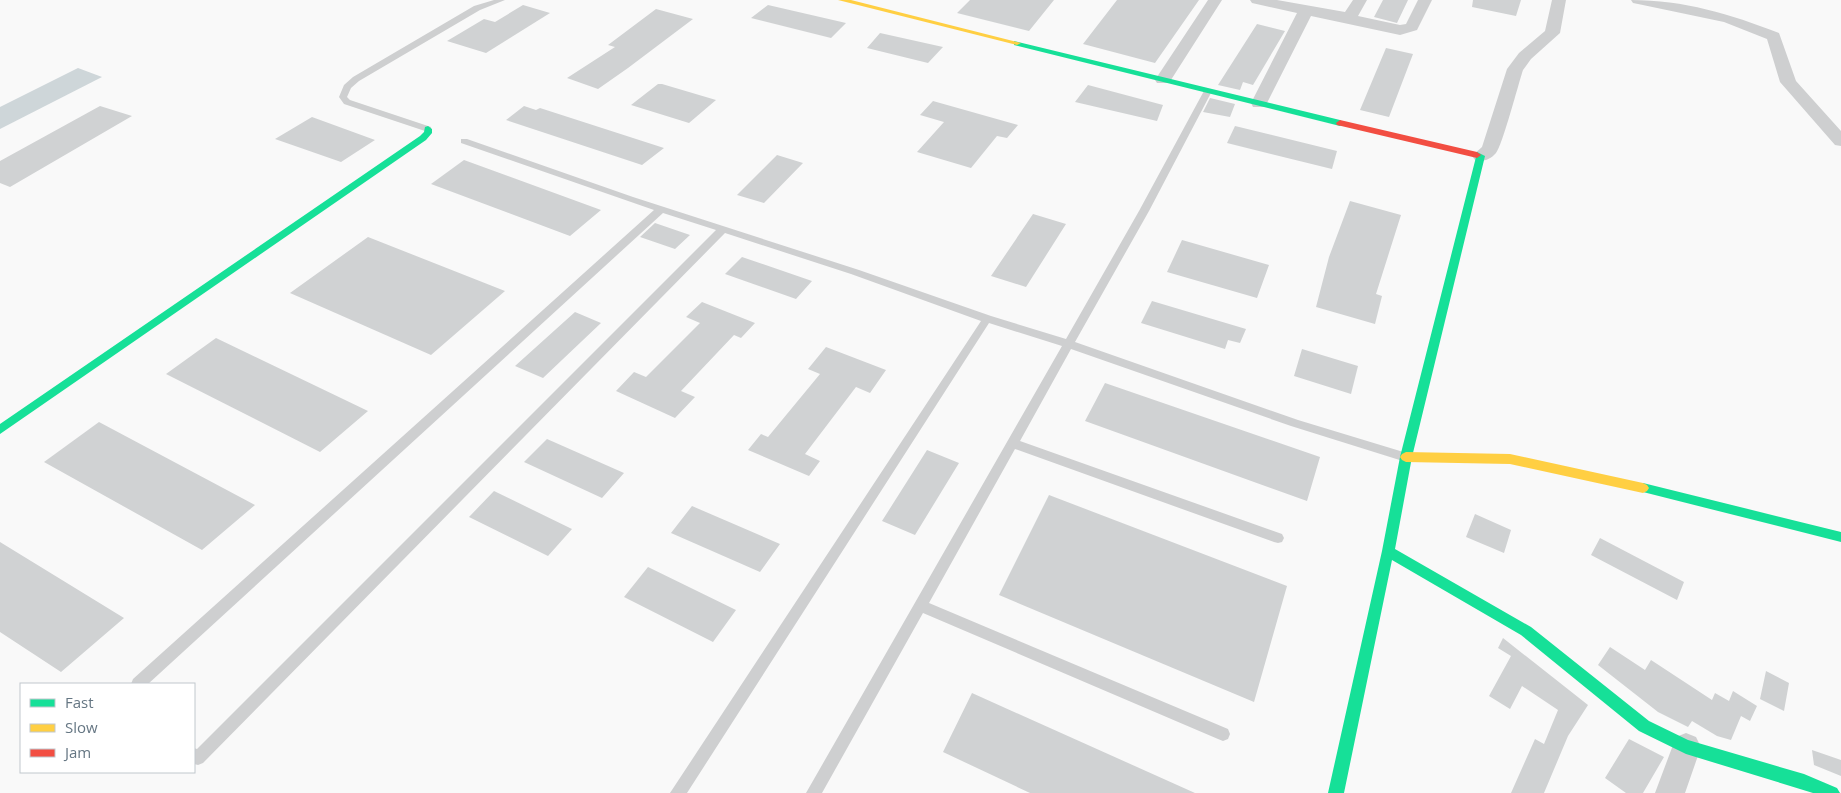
<svg xmlns="http://www.w3.org/2000/svg" width="1841" height="793" font-family="'Open Sans',sans-serif">
<style>
.water{fill:#ced6d9}
.building{fill:#d0d2d3}
.lines{fill:none;stroke-linecap:round;stroke-linejoin:round}
.lane{fill:#cecfd0;fill-rule:evenodd}
.street{fill:#cecfd0;fill-rule:evenodd}
.fast{fill:#16e098;fill-rule:evenodd}
.slow{fill:#ffcf43;fill-rule:evenodd}
.jam{fill:#f24e42;fill-rule:evenodd}
</style>
<rect width="100%" height="100%" fill="#f9f9f9"/>
<path class="water" d="M78,68L102,77L0,129V107Z"/>
<path class="building" d="M970,0H1054L1029,31L957,13Z
M1117,0H1199L1155,63L1083,44Z
M1383,0H1408L1397,23L1374,17Z
M1473,0H1521L1516,16L1472,7Z
M523,5L550,13L486,53L447,41L484,19L495,22Z
M768,5L846,23L831,38L751,18Z
M656,9L693,19L628,68L598,89L567,78L615,47L608,45Z
M1257,24L1285,31L1253,85L1243,82L1240,90L1218,85Z
M880,33L943,47L928,63L867,48Z
M1386,48L1413,54L1389,117L1360,110Z
M658,84H662L716,100L689,123L631,105Z
M1088,85L1163,105L1157,121L1075,102Z
M1210,98L1235,104L1230,117L1203,112Z
M933,101L1018,125L1007,138L997,136L971,168L917,152L944,122L920,115Z
M100,106L132,116L10,187L0,183V161Z
M524,106L536,110L540,108L664,148L642,165L506,120Z
M312,117L375,140L341,162L275,139Z
M1235,126L1337,151L1332,169L1227,143Z
M777,155L803,163L764,203L737,195Z
M464,160L601,210L570,236L431,184Z
M1350,201L1401,215L1376,294L1382,296L1375,324L1316,307L1329,257Z
M1033,214L1066,224L1026,287L991,276Z
M655,223L690,235L675,249L640,237Z
M368,237L505,291L431,355L290,293Z
M1182,240L1269,265L1257,298L1167,272Z
M742,257L812,281L796,299L725,274Z
M1152,301L1246,329L1240,343L1228,340L1225,349L1141,323Z
M702,302L755,323L741,338L734,335L681,391L695,397L675,418L616,391L634,372L646,377L700,323L686,317Z
M575,312L601,323L543,378L515,366Z
M216,338L368,411L320,452L166,374Z
M826,347L886,370L870,393L856,387L805,454L820,461L809,476L748,450L761,434L768,437L820,374L808,369Z
M1302,349L1358,366L1351,394L1294,376Z
M1105,383L1320,457L1307,501L1085,421Z
M99,422L255,505L202,550L44,462Z
M547,439L624,473L602,498L524,462Z
M927,450L959,463L915,535L882,521Z
M494,491L572,529L548,556L469,517Z
M1049,495L1287,586L1254,702L999,595Z
M692,506L780,544L760,572L671,533Z
M1475,514L1511,530L1504,553L1466,537Z
M1600,538L1684,582L1677,600L1591,555Z
M0,542L124,618L61,672L0,632Z
M648,567L736,610L713,642L624,597Z
M1503,638L1588,705L1568,736L1544,793H1511L1535,739L1544,744L1558,710L1522,686L1510,709L1489,696L1511,656L1498,648Z
M1610,647L1645,670L1651,660L1712,700L1715,693L1729,701L1733,691L1757,706L1750,721L1741,716L1731,740L1717,736L1692,721L1688,727L1658,712L1598,665Z
M1766,671L1789,683L1784,711L1760,699Z
M972,693L1195,793H1030L943,752Z
M1629,739L1664,757L1643,793H1626L1605,778Z
M1812,750L1841,760V776L1814,765Z"/>
<g class="lines">
<path class="lane" d="M494,0H505L480,10L359,81L351,88L347,97L350,100L431,127V131H425L344,104L339,97L344,85L353,77L474,6Z
M1205,89L1212,91L1149,211L1075,342L1298,420L1410,454L1412,457L1410,460L1406,462L1291,426L1071,349L1020,441L1282,534L1284,538L1282,542L1278,543L1274,542L1015,449L929,603L1228,729L1230,734L1228,739L1223,741L1218,739L923,613L822,793H806L1062,346L989,323L687,793H670L981,321L851,274L725,233L203,763L198,765L194,764V748L197,749L716,230L663,213L148,684H131L133,679L654,210L461,143V139H467L633,197L859,270L991,316L1066,339L1139,211Z"/>
<path class="street" d="M1208,0H1222L1169,83H1157L1155,80Z
M1250,0H1277L1345,12L1353,0H1367L1358,16L1400,25L1406,24L1418,0H1432L1417,30L1400,35L1311,16L1267,103L1265,107H1253L1251,103L1297,13L1252,3Z
M1552,0H1566L1560,33L1531,59L1523,70C1519,82 1502,147 1496,153C1490,160 1483,162 1475,160L1472,156L1482,147L1507,69L1519,53L1545,31Z
M1631,0C1684,0 1730,14 1779,33L1796,81L1841,131V146L1835,145L1780,82L1767,39L1724,22L1638,4L1633,3Z
M1686,733L1696,737L1701,747L1685,793H1655L1676,737Z"/>
<path class="fast" d="M1014,41L1340,120L1344,123L1340,126L1014,45Z
M428,126L432,129V133L426,140L0,434V424L420,136L424,132L425,127Z
M1477,152L1485,156L1412,457L1395,549L1531,627L1649,721L1688,740L1804,774L1837,788L1840,793H1813L1686,754L1639,731L1521,635L1392,560L1344,793H1328L1382,551L1400,457L1476,157L1473,155Z
M1643,483L1841,532V542L1639,491L1637,488L1639,485Z"/>
<path class="slow" d="M838,0H851L1021,43L1017,45Z
M1406,452L1510,454L1643,483L1647,485L1649,488L1647,491L1643,493L1510,464L1406,462L1402,460L1400,457L1402,454Z"/>
<path class="jam" d="M1340,120L1477,152L1481,155L1477,158L1337,125L1336,123Z"/>
</g>
<rect x="20" y="683" width="175" height="90" fill="#ffffff" stroke="#c1c8cd"/>
<rect x="30" y="699" width="25" height="8" fill="#16e098" stroke="#c1c8cd"/>
<text x="65" y="708" font-size="15" fill="#657683">Fast</text>
<rect x="30" y="724" width="25" height="8" fill="#ffcf43" stroke="#c1c8cd"/>
<text x="65" y="733" font-size="15" fill="#657683">Slow</text>
<rect x="30" y="749" width="25" height="8" fill="#f24e42" stroke="#c1c8cd"/>
<text x="65" y="758" font-size="15" fill="#657683">Jam</text>
</svg>
